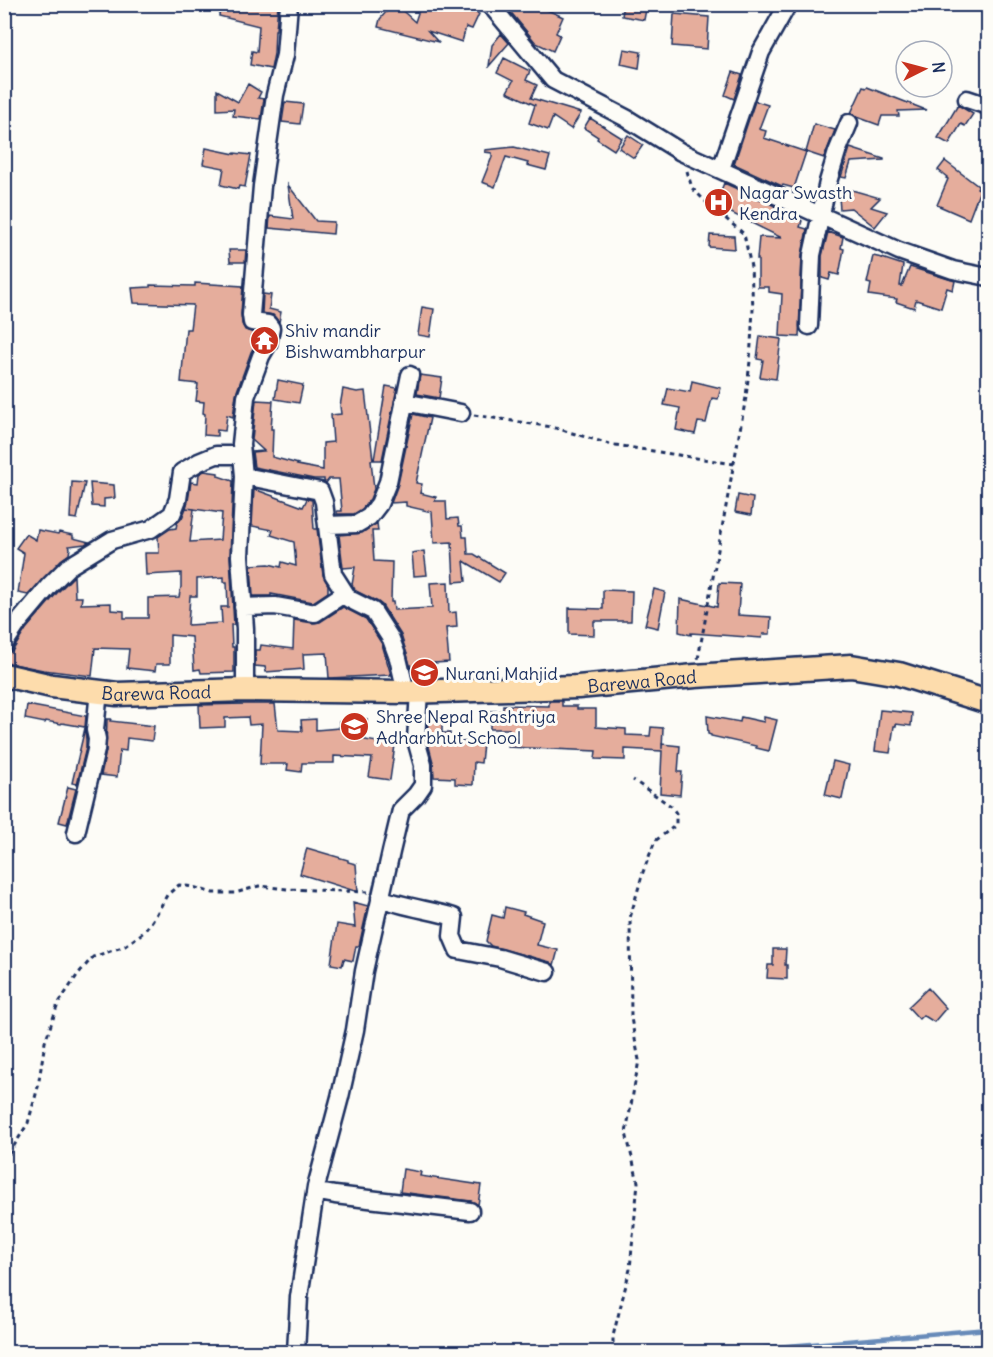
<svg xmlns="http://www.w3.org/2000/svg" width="993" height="1357" font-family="Delius,sans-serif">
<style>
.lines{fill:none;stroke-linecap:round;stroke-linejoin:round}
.stream{stroke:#688bb9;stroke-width:4.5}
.building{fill:#e5ad9c;stroke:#1b2f5e;stroke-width:1.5;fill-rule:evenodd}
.minor-casing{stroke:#1b2f5e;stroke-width:21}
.major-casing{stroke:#1b2f5e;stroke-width:27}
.path{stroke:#1b2f5e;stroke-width:3;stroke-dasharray:4.5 4.5;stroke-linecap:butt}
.minor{stroke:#fdfcf7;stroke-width:16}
.major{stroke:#fddcac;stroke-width:22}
.labels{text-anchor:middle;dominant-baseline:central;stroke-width:6;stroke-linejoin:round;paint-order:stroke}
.poi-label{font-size:18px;fill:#1b2f5e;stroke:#fdfcf7;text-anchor:start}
.street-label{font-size:18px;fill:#1b2f5e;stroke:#fdfcf7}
</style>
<rect width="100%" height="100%" fill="#fdfcf7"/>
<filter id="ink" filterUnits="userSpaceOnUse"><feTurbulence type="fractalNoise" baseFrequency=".0167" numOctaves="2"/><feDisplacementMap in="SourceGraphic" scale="12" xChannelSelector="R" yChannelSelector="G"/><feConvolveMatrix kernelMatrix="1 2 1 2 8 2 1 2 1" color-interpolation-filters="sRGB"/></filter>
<g filter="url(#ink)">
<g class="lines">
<path class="stream" d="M718,1352L988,1329"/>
</g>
<path class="building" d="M221,4H278L276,30H275L274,54L271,69L250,65L252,51L257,52L259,26L219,16Z
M393,4H395L415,22L421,4H427L440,8V6L451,9L454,4H459L479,14L472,29L466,27L462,42L428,31L438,42L378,27L380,19Z
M504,4H534L563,17L556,33L560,35L553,51L536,43Z
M624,4H647L644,20L622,16Z
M674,14L709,17L707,49L672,46Z
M501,34L509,43L489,66L492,45Z
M624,49L641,52L639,68L621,64Z
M504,58L530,71L526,80L537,85L531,98L581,113L571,129L553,117L548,130L529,123L535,105L507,92L513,81L497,73Z
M733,72L742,75L734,99L725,95Z
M248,84L261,92L258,98L264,99L261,119L233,116L234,109L217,110V90L238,102Z
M863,87L866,88L867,87L926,110L898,111L899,116H882L879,125L857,117L851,113Z
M755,101L768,105L759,129L766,131L764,138L806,152L814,124L835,130L824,158L806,152L794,188L783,185L782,186L734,164Z
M285,102L303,104L300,124L282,122Z
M958,105L973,114L965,126L961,124L949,144L938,138Z
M590,118L622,138L614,150L597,139L598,137L584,128Z
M628,135L643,145L634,158L619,148Z
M514,147L550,156L546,170L527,165L528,163L506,157L495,187L482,182L492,157V153L485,152V150Z
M206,148L235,154V153L251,155L245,187L239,186L238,189L221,185L224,168L203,164Z
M850,148L884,159V160L851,162L846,178L841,177Z
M945,161L978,186L977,188L980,190L969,219L937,205L948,179L946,178L947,177L938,170Z
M724,183L775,206L774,209L802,221L800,227L807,229L802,255L799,337L780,336L782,294L769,292V287H758V259H757L759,237L782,238L719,207L725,195L720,193Z
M288,185L316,221L334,222L333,234L269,228L270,216L293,219Z
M838,186L880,198L871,207L887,212L875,227L851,208L840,209Z
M828,232L843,237L841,248L844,249L839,275L831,273L829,280L822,278V256Z
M710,235L734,236L735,249L709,247Z
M229,250H246L245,262H230Z
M873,256L882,258L903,265L900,286H902L910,267L955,281L953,290L947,288L941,308L916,300L914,308L896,302L897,299L869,295L871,284L867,283Z
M195,283L243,286L241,314L242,324L245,330L251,332L259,333L258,340L251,352L236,394L233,417L227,415L225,431L217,430V436L204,435L205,414L203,413L204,402L196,401L198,384L181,382L186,329H190L193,305L134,303L132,288L150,287V285L195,286Z
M263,294L271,295L269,309L281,312L279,322L273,315L262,313Z
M422,307L434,309L430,337L418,335Z
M760,336L781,339L776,379L760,377L763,360L757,359Z
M420,375L442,378L439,398L417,394Z
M278,380L303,385L299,403L275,399Z
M692,381L721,388L718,399L712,398L706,423L698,422L695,434L676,430L680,408L664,405L668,388L690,392Z
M386,386L397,388L382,460H374Z
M343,389L357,392L365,391L373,460H371L374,489L370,499L362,509L354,514H337V511H342L339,479H329L326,483L324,481V479H314L254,467L252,452L264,451L252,440L256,400L273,401L271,429H273L272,457L298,464L297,465L323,470V443L333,442L331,415L341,414L340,406Z
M413,414L430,418L416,483L422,484L420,493L436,497L435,501H446L447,519L458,518L459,526H462L463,537H467L468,554H474L505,573L499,582L464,561L466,581L454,582L452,542L434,543L432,512L406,506V502L391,503L398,484Z
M204,471L218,473V476L233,481L230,557L234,625H231L232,647H234V672L201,673L200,669L194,670L192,637L170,635V664H156L155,671L127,668L129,649L95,648L92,676L43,670L4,662V654L9,653L13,650L26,629L57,593L74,576L75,597H82L81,604L111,603V610L124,611V618H148V598L179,597L181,587V573L146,575L145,553H159L158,537L170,529L176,528L177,523L182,518L186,508L194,509L190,542L220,540L222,513L186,508L188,501L191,482L198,483L199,474ZM224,577V582H227L228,607H221L222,623L188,625L190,596H197V579Z
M72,482L85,483L77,519L70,518Z
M90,483L114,485L115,498L104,499V507L92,506Z
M254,489L303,507L307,499L312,500L314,529H317L323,575L328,585V592L313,602L271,594V596H253L251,565L269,564L281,567L282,562L296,566L294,542L271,535L273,530L252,526Z
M738,495L753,498L751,515L735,512Z
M377,523L378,531H372L374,561L392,562L391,602H393L394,610L432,608L430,583L448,582L449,613L456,612L457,627L446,628L449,662L419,664V667L411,668L401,635L382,605L378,602L356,591L352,585L355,567L343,568L339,535L362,533Z
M38,530L58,534L59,532L73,535V538L89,542L85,544L69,546L70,548L69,554L61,560L28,595L18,593L24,553L16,548L26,534L36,540Z
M424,551L427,575L414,576L412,553Z
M719,583L740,584L738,615L771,617L770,634H763L762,638L691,633V635L679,632L680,599L717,607Z
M654,589L665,592L658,628L645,625Z
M603,590L632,591L631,621H594V635L569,634V608L603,609Z
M343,607L366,619L382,644L391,675L329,678L327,653L303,654L304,669L266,672L265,667L255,666V650H260L261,645L293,649L294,620L313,623L320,622Z
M549,701H562V706H577V709H596V727L626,729V735L650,736L651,727L663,728L662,749V744L680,746L678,772H682L680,795L660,793L662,751L625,749V760L595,759L596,751L508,747L509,729H490V711H503V705L549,706Z
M245,704H275L278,730L302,731L301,720L316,719V730L339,728V721L367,719L365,740L395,745L390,780L369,777L372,758L334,756V763H302L301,772L287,770L288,764H260L262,724L249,725L248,717L225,718V727L200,728L199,705Z
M27,705L86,716L85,727L62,723L61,724L46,721L45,723L25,719Z
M880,710L912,713L911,726L896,724V726H894L890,753L875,751Z
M707,716L740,722L741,717L764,722V717L777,720L769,751L756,748V746L711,736V735L708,734Z
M107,719H111L110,721L154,726L152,741L127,738L126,751L120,750L117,777L101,775L106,751Z
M428,720H442V733H450V741L483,743L481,763L474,762L473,785L455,784V778L434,777L433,762L427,739Z
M85,728L86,740V748L77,784L72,783Z
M833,761L849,765L842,799L825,795Z
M68,787L76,789L67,824L59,822Z
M307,848L348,860V862L356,864L358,892L300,874Z
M353,902L368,906L359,946H356L353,961L344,959L342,966L331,964L337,924L355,927Z
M505,907L524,912L523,914L543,921L537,945L558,950L554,965L550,962L491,946L486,941L492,915L503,918Z
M773,949H786L785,965H787V979L767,978L768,965H773Z
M928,988L946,1008L934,1022L923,1015L919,1019L908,1007Z
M403,1169L421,1172L420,1176L481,1185L478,1205L471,1201L400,1192Z"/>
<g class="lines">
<defs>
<path id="minor" d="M488,4L494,9L553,80L626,118L681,152L899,251L953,270L988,277
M967,99L988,106
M721,169L761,52L788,4
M809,326L812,255L828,182L837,152L849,123
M404,402L461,413
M244,476L320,491L324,502L333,574L349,599L373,611L391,639L398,658L406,692
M327,525L357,524L369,517L379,504L388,482L410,375
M243,607L275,606L315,613L345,593
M4,644L18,623L49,586L68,567L112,540L151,529L172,514L178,499L182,472L199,462L216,455H242
M245,690V629L240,556L244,476L241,444L246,397L261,356L268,344L271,328L268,324L252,322L251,315L262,186L275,95L285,55L289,4
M76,833L96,750L97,739L95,730L99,691
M380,898C404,907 430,910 454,917L452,936L458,950L500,958L547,972
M316,1187L319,1192L335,1195L470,1211
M296,1352L299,1297L316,1187L340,1097L355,1030L364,971L391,852L401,810L416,795L423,785V765L416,740L419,691"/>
<g id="major">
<path id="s1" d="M4,675L52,686L117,694L245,690L406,692L578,687L695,676L851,666L899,674L988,702"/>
</g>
</defs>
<use href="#minor" class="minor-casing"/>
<use href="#major" class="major-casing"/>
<path class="path" d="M687,171L692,188L706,202L744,234L751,267L753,309L750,361L746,397L698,659
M474,415L552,427L609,444L734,464
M4,1162L28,1123L38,1087L45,1042L58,1004L78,974L93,957L125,946L144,932L155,917L167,895L179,885L193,887L213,893H235L259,886L287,889L368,892
M613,1352V1336L630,1269L638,1182L626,1133L639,1060L631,1018L630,918L643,872L655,841L676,825V813L671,806L633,780"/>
<use href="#minor" class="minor"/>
<use href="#major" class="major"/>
</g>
</g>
<defs>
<symbol id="hospital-disc" viewBox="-11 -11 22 22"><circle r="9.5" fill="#c8321e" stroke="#fdfcf7"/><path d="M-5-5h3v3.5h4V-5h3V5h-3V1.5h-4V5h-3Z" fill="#fff"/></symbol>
<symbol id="temple-disc" viewBox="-11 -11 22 22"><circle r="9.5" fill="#c8321e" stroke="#fdfcf7"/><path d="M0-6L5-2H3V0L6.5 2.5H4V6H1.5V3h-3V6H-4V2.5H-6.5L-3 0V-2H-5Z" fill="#fff"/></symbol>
<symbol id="school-disc" viewBox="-11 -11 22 22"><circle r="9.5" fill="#c8321e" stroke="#fdfcf7"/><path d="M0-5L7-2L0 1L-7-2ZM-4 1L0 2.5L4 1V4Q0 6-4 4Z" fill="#fff"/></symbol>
</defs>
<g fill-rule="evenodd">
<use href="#hospital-disc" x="702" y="186" width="33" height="33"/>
<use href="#temple-disc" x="248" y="324" width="33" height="33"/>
<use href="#school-disc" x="408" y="656" width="33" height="33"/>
<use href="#school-disc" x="338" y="710" width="33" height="33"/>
</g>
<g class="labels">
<g class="poi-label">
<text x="739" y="192">Nagar Swasth<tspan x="739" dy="21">Kendra</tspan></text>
<text x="285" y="330">Shiv mandir<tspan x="285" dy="21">Bishwambharpur</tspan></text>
<text x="445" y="673">Nurani Mahjid</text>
<text x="376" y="716">Shree Nepal Rashtriya<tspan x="376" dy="21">Adharbhut School</tspan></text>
</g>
<g class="street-label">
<text stroke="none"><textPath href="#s1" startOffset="640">Barewa Road</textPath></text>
<text stroke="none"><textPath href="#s1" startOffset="154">Barewa Road</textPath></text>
</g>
</g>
<rect width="993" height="1357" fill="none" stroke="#fdfcf7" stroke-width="24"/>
<rect x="12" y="12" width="969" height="1333" fill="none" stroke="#1b2f5e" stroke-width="2" filter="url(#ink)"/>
<g transform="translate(924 69) rotate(84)"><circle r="28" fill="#fdfcf7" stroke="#a3aaba" stroke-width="1.5"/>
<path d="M0-4.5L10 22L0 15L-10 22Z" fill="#c8321e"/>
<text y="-9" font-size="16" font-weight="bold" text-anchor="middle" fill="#1b2f5e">N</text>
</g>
</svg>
